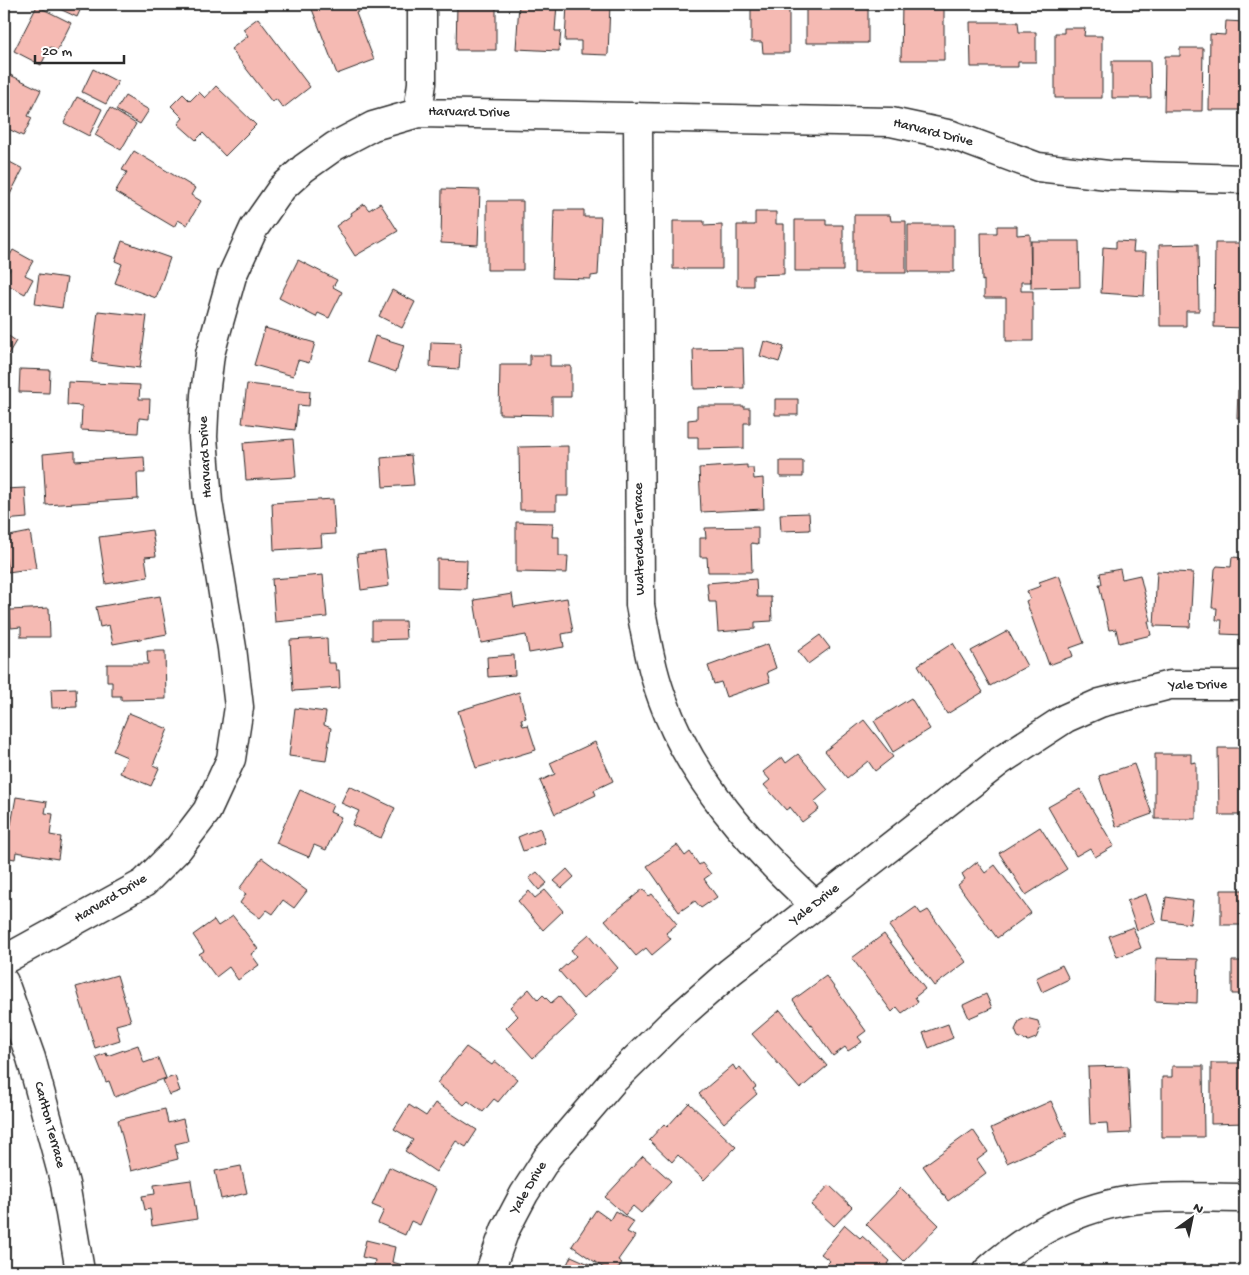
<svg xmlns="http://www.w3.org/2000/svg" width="1249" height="1275" font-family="'Gochi Hand',sans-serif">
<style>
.building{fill:#f5bab3;stroke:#2b2b2b}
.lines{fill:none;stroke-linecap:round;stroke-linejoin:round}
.minor-casing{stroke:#2b2b2b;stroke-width:31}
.minor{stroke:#fff;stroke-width:28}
.labels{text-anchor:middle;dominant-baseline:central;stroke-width:4.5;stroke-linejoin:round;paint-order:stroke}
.street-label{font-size:14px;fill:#2b2b2b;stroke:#fff}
</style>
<rect width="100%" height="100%" fill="#fff"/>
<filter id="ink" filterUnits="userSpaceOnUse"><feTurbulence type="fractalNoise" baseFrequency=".02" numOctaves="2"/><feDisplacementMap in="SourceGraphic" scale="10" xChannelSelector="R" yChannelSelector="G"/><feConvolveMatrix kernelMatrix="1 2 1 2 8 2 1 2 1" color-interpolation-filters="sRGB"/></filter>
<g filter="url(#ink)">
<path class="building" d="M49,4H83L77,17Z
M143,4H157L155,9Z
M310,4H355L358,12L356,13L374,60L337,74Z
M457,4H496V50H456Z
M519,4H557L555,31H561L559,51L516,49Z
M567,4H610L608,55L581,54V41H565Z
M675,4H715L714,8L677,7H674Z
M751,4H789V53H763L762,42H751Z
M812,4L868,5V43H806V7L812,6Z
M902,4H944V60H901Z
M37,6L71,23L57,51L50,47L41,65L14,51Z
M258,18L310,87L283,108L276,99L272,102L231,49L248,36L243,29Z
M1226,21L1245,22V110H1209L1210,34L1225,35Z
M970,22H1018L1019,32H1036V62H1018V67H971Z
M1064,28H1085L1084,36H1102V98H1055V33H1064Z
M1180,48H1203L1202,111H1164L1165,56H1180Z
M1112,61H1150L1151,98H1112Z
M93,69L118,82L106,104L82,92Z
M4,72L41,90L28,116L32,118L23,136L4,127Z
M216,86L256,125L225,156L203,133L196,140L178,124L183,118L171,106L183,94L190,101L199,92L205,98Z
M125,96L149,110L140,124L116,110Z
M77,97L102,109L89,136L64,123Z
M110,108L136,124L121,150L95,135Z
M134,151L195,188L191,195L201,201L187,225L178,220L174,227L115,192L127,172L122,170Z
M4,159L23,169L4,206Z
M442,189L480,190L478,245L441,243Z
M487,201H523V270H487Z
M380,203L398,231L355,256L336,226L352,215L351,213L364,204L369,210Z
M554,210H584V217H601L598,275L591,276V279L552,278Z
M755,212H776V224H784V274L753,275V286H737V225H755Z
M854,215H890L891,221H906V273H854Z
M795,220H826V225H843V271H795Z
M673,221H704V226L722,225V269H673Z
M908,225H954V272H908Z
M997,226H1017V235L1030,234L1031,282H1021V291H1033V341H1006V298H984V280L982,281L981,233H997Z
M122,241L170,258L156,298L115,283L122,264L115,261Z
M1031,241H1079L1080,287L1031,288Z
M1116,241L1134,242L1133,252H1146L1144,296L1101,293L1103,247L1116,248Z
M1215,243H1245V328L1214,327Z
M1198,244L1199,311H1186V326H1160L1159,245Z
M13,250L33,261L25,275L33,279L25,294L4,283L10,269L4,266Z
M298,260L337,280L333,287L342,292L329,318L318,313L316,317L279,298Z
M39,274L67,278L62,308L35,304Z
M392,290L415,302L402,328L379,316Z
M98,311L147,316L140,368L92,362Z
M265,328L315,343L309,363L298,360L293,376L254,365Z
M4,333L16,341L4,361Z
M375,336L404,345L396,372L367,362Z
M764,341L784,347L779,362L760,356Z
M431,342L461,343L459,369L430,367Z
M743,348L744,388L694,389L693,349Z
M530,355H550V366H571V397H552V415L499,414L500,365H530Z
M4,365L11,369L4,381Z
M20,369L50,370L49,393L19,392Z
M68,382L140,385L139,399H150L149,419L139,418L138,433L81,430L82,406L67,405Z
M247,384L310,391L309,406L298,405L295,430L242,423Z
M1238,390H1245V418H1237Z
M775,399H798V415H775Z
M697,406H744V408H750V423H744V448L698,449V437H688V420L697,419Z
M293,439L296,477L246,480L243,443Z
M568,446V496H556V510H520L519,447Z
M75,451V461L144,457L145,473H137L138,499L46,505L43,454Z
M411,455L414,485L383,487L381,458Z
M780,461H803V477H780Z
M747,465V468H753L754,479L763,478L764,509L701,512L699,468Z
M25,488L27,518L4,520V489Z
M333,499L335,534L321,535L322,547L274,550L272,503Z
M809,513L810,530L781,531L780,514Z
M516,522L553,523L552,537H559V556H568L567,573L516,572Z
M758,527V544L751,543L752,572H708L707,557H700V538H706L705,528Z
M152,530L156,556L145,557L148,577L106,584L99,537Z
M30,532L36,568L8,572L4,548V537Z
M385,551L389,586L361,590L357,554Z
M1232,557L1245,558V635L1221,634L1222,620H1216L1217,608H1212L1215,569L1217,566L1231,567Z
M437,559L467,560L466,589L437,588Z
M1120,569L1122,579L1140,575L1151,621H1148L1151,635L1119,643L1116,629L1109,630L1099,584H1102L1100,573Z
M1157,571L1193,573L1190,627L1154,626Z
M323,575L327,617L275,622L272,579Z
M1059,575L1084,643L1070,648L1073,656L1049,665L1026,601L1030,599L1027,591L1041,586L1039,582Z
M756,579L757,597H771L772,621L755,622V629L718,632L716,602H709L707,583Z
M512,594L514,607L567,598L573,632L562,634L564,647L529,653L526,635L481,643L474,600Z
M160,596L167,634L113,644L109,625L100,627L96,607Z
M49,608L50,637H21V627L11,628L10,610Z
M372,621H405L406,639L372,640Z
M1008,631L1027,666L990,686L971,651Z
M820,635L830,648L808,664L798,651Z
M327,638L328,663H335L336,670H339L340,688L293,691L290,640Z
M953,643L983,692L947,714L918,665Z
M768,644L776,668L767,672L770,682L726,697L721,682L714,684L708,666Z
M147,651H165L166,699L121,700V696H112V682H107V664H148Z
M514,655L515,675L488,677L487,657Z
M76,688L77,707L52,708L51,689Z
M519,692L526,718L521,719L523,726L528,725L536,750L476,768L458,711Z
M911,698L930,729L893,752L874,721Z
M295,708L326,712L324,725L331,728L326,761L289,756Z
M129,713L168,729L153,765L159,768L151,786L120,773L127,757L113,751Z
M864,720L893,757L875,771L868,761L847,778L825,751Z
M595,742L613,781L594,790L596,795L555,814L540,781L555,774L550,763Z
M1218,748H1245V815H1219Z
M798,754L828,790L814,802L819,809L802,822L790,807L786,810L764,785L770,780L763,772L782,757L786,763Z
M1155,754H1191V763L1196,762V819H1155Z
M1134,764L1152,814L1116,827L1099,776Z
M349,786L395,808L381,838L352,825L359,811L341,803Z
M1080,789L1114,846L1095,857L1090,848L1076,856L1048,807Z
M300,790L333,805L330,812L341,817L326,850L314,845L309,857L276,843Z
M16,797L47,802L45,813L53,814L50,835L61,837L58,859L16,852L15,859L4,857V824L11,825Z
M1040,827L1067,869L1026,895L999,853Z
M540,828L545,843L523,851L518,837Z
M677,845L685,856L690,852L699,865L702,863L711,874L704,879L717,897L701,908L695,901L679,912L647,866Z
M262,858L307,891L294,908L283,900L273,914L267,910L260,918L240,903L246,894L239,889Z
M977,862L985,873L995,865L1031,913L997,938L958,885L965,879L962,874Z
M567,869L574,877L562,888L554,881Z
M537,872L547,883L539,890L529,878Z
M643,889L649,896L652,894L677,924L666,933L671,939L652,955L646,948L636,956L605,920Z
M545,890L563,911L543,930L518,901L529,891L535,898Z
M1221,890H1245V925H1221Z
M1146,894L1156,923L1137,930L1127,901Z
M1166,897L1193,901L1190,924L1163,920Z
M916,907L921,914L928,910L966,962L934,986L889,926Z
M233,916L258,949L251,954L259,965L238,980L229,967L216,977L199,954L204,951L193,935L214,920L218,926Z
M1133,927L1141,948L1117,957L1109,936Z
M589,934L618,968L583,999L559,971L576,956L571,950Z
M884,934L925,989L915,997L918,1002L902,1013L897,1007L892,1012L852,958Z
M1156,958L1198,959L1197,1003L1155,1001Z
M1232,961H1245V994H1232Z
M1062,965L1069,979L1042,992L1036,978Z
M117,975L131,1021L116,1025L120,1040L95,1048L76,987Z
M826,976L866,1031L858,1037L862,1042L848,1051L845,1047L833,1056L793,1000Z
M529,989L538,1000L543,995L551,1003L559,996L577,1017L533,1058L506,1028L518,1016L510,1007Z
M986,994L992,1008L969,1018L963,1005Z
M780,1010L827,1066L800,1089L752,1034Z
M1026,1018L1038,1021L1040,1029L1036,1038L1028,1041L1018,1037L1015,1030L1019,1021Z
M948,1024L953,1038L929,1048L923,1033Z
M138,1045L144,1063L158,1058L166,1078L115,1097L109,1081L106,1082L96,1057L106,1053L107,1056Z
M466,1047L492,1065L495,1061L517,1079L498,1102L494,1099L483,1112L468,1101L464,1105L437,1083Z
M1211,1063H1245V1123L1211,1124Z
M733,1065L736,1070L740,1067L756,1087L753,1089L757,1094L724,1123L699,1094Z
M1128,1066L1131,1133L1108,1134L1107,1123L1090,1124L1088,1067Z
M1172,1066H1203L1204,1137H1162V1077H1172Z
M175,1076L180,1091L169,1095L163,1080Z
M1051,1101L1067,1136L1007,1163L991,1128Z
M435,1103L477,1130L466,1147L456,1141L436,1172L405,1151L413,1140L394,1129L409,1105L426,1116Z
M689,1103L736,1147L704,1180L678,1155L672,1162L649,1140L664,1124L667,1127Z
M165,1109L168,1123L183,1119L188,1141L175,1144L178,1159L131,1171L118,1120Z
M973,1130L988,1152L977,1160L986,1173L948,1201L923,1166Z
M643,1156L671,1181L641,1213L633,1206L625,1215L605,1197Z
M241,1166L247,1193L221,1199L215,1171Z
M389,1167L436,1189L420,1225L411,1221L405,1235L378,1223L384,1210L372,1205Z
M191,1180L197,1219L152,1226L150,1209L145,1210L142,1196L155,1194L154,1185Z
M829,1185L852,1207L834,1226L811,1205Z
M901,1188L939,1225L904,1261L866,1224Z
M596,1210L610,1220L615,1211L634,1222L627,1232L635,1236L618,1260L622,1263L616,1271H608L572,1246Z
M845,1225L860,1238L862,1236L890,1261L888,1264L897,1271H820L830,1261L821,1254Z
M366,1240L395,1247L392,1262L424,1271H373L375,1260L362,1257Z
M571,1256L605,1271H564Z"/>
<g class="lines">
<defs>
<path id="minor" d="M418,113L422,83V4
M638,117L640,605C646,637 651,668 662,698C691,780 752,847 815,905
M4,960L144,883L178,849L207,811L231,759L239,707L232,648L208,502L203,437L205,395L210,354L232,276L254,228L282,188L304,168L335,146L373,126L418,113L891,122L952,135L1038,167L1108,175L1245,179
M4,982L31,1058L65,1184L80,1271
M490,1271L505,1230L524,1194L547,1158L614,1080L671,1024L730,972L1000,761L1066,718L1100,703L1170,685H1245
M987,1271C1032,1230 1091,1201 1153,1198C1183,1196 1215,1198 1245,1198"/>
</defs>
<use href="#minor" class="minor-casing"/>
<use href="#minor" class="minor"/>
</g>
</g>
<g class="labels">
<g class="street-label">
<text transform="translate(469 113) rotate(1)">Harvard Drive</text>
<text transform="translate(933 133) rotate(14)">Harvard Drive</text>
<text transform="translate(206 457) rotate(-93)">Harvard Drive</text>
<text transform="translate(640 539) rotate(-91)">Walterdale Terrace</text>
<text transform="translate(1198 686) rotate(-1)">Yale Drive</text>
<text transform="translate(111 899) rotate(-31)">Harvard Drive</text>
<text transform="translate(815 905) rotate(-38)">Yale Drive</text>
<text transform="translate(49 1125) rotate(75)">Carlton Terrace</text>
<text transform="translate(529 1188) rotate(-59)">Yale Drive</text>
</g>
</g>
<rect width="1249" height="1275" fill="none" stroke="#fff" stroke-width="20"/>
<rect x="10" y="10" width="1229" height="1255" fill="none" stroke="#2b2b2b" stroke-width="2" filter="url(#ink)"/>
<g transform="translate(1192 1218) rotate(33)" stroke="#ffffff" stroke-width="4" paint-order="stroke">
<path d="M0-4L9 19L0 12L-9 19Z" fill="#2b2b2b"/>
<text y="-8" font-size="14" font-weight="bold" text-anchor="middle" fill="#2b2b2b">N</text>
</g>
<path d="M35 55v8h89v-8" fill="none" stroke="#2b2b2b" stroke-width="2.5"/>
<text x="42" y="55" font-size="15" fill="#2b2b2b" stroke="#ffffff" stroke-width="4" paint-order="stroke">20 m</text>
</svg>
